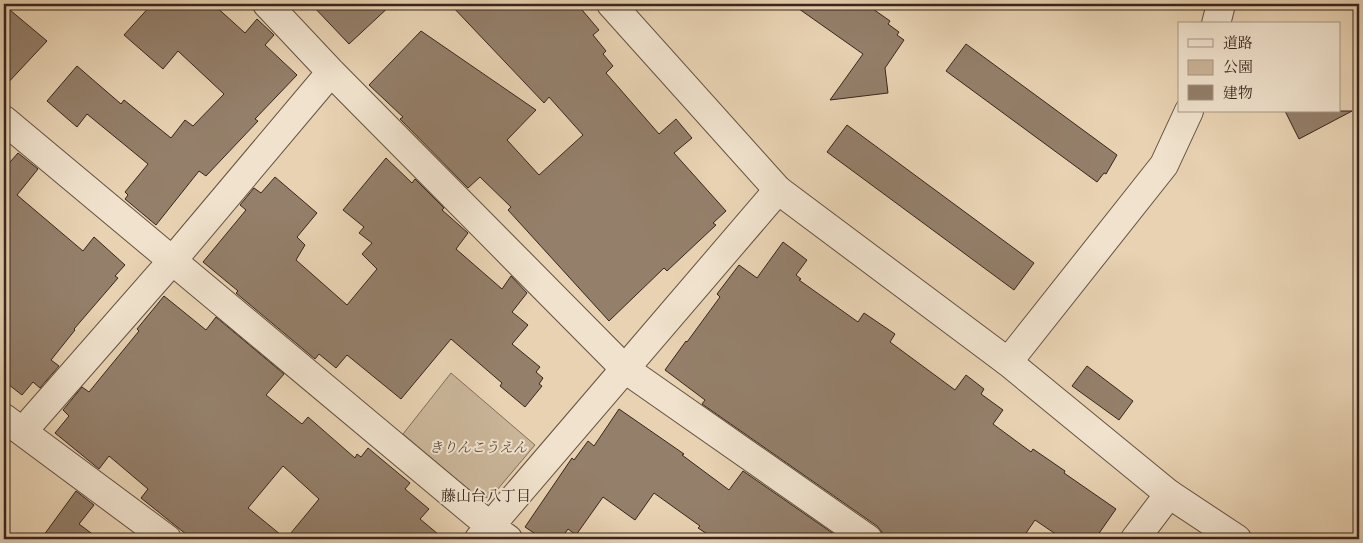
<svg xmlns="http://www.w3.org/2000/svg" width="1363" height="543" font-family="'Libre Caslon Text','Noto Serif JP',serif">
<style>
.green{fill:#cab599;stroke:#816e5b}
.building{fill:#947f6a;stroke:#38261d;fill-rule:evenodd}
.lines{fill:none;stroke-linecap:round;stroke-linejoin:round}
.minor-casing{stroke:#645142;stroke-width:30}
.tertiary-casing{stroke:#645142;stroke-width:30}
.minor{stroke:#f0e2cd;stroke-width:28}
.tertiary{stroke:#f0e2cd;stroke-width:28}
.labels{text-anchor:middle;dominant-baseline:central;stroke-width:4;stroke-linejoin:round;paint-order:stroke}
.park-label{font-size:14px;font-style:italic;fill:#5c4a3c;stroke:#f0e2cd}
.neighbourhood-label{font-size:15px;fill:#38261d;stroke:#f0e2cd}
</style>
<rect width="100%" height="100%" fill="#e8d2b2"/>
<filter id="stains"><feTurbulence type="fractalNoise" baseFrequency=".004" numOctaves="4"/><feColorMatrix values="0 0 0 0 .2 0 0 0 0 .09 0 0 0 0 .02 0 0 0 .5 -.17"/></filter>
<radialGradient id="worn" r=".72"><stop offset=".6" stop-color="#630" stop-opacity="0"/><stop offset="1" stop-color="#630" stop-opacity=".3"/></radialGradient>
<path class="green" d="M451,373L535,445L491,497L479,498L403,434Z"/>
<path class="building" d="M152,4H213L245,33L257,19L274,35L265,45L297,75L255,119L258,121L206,176L199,171L156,225L125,199L128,195L125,192L148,164L87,114L77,127L47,101L77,66L121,104L124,100L171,138L185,120L193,126L224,94L178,51L163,69L124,35Z
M311,4H392L349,44Z
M450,4H577L599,30L593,35L606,51L603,54L613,66L606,73L659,134L676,119L692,138L674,153L726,211L713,223L716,225L667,271L664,268L609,321L508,210L511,207L480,177L468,188L400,119L403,117L369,85L421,31L536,110L507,140L539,175L583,135L549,97L544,103Z
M792,4H866L890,21L888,24L899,32L897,35L904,40L885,68L888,93L830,100L863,54Z
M4,5L47,41L4,87Z
M966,44L1117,155L1106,174L1104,173L1097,182L946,71Z
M1285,111H1352L1299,139Z
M847,125L1034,263L1014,290L827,152Z
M18,153L38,169L17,195L83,251L94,237L125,265L115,276L118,278L74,329L75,330L51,360L59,366L40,388L33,382L22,395L4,381V169Z
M386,158L412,183L415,179L444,208L442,210L468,233L456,249L502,289L511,276L527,293L512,312L528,325L512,344L540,367L536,372L543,378L539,384L542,386L525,407L500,386L502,383L451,339L401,399L347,355L336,368L319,354L315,359L236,293L238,291L203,262L246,210L240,205L254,188L261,193L275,177L317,213L297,237L305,245L296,260L347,305L377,269L362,254L372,243L359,233L364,227L343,210Z
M783,242L807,260L796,275L801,279L799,280L858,322L864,313L895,334L890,342L955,390L966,375L984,389L981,394L1003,410L993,424L1031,452L1033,449L1065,471L1064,473L1116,509L1095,539H1063L1035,520L1022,539H883L882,532L877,526L702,404L705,400L665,370L686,341L687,342L720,297L717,294L739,265L757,278Z
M164,296L206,330L216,317L284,374L266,395L302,424L308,417L355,458L357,454L361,457L368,448L410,483L405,489L429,509L420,519L444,539H192L141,498L148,489L109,456L99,469L55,433L69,416L63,410L82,387L89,392L139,331L137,329ZM283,466L319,499L286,539L248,508Z
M1087,366L1133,401L1119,420L1072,386Z
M619,409L684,454L682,455L729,490L743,471L841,539H715L698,528L700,526L654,493L635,520L603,497L576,535L568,529L561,539H543L525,527L572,458L574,460L588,441L594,446Z
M76,491L94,505L79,524L99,539H41Z"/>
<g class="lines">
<defs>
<path id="minor" d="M267,4L331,72L625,369L868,539
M1216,24L1221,4
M4,120L490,526L508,539
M1008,362L1164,165L1189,111
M4,418L167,539
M23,431L172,261L331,72
M479,539L778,190
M1135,539L1169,494"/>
<path id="tertiary" d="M611,4L778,190L1008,362L1169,494L1237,539"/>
</defs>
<use href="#minor" class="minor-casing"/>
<use href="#tertiary" class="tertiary-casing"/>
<use href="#minor" class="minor"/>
<use href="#tertiary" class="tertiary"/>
</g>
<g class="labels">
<g class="park-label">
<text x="478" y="447">きりんこうえん</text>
</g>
<g class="neighbourhood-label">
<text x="486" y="495">藤山台八丁目</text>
</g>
</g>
<rect width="1363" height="543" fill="none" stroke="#e8d2b2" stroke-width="20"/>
<rect x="5" y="5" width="1353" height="533" fill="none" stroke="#38261d" stroke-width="2.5"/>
<rect x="10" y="10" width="1343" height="523" fill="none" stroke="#38261d"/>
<rect x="1178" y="22" width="162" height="90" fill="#f0e2cd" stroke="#a69787"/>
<rect x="1188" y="39" width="25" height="8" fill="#f0e2cd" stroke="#a69787"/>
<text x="1223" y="48" font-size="15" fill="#38261d">道路</text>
<rect x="1188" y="60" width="25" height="15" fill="#cab599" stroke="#a69787"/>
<text x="1223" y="72" font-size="15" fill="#38261d">公園</text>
<rect x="1188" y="85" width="25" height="15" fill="#947f6a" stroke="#a69787"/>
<text x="1223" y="98" font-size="15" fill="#38261d">建物</text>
<rect width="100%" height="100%" filter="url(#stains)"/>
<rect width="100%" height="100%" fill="url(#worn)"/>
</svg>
